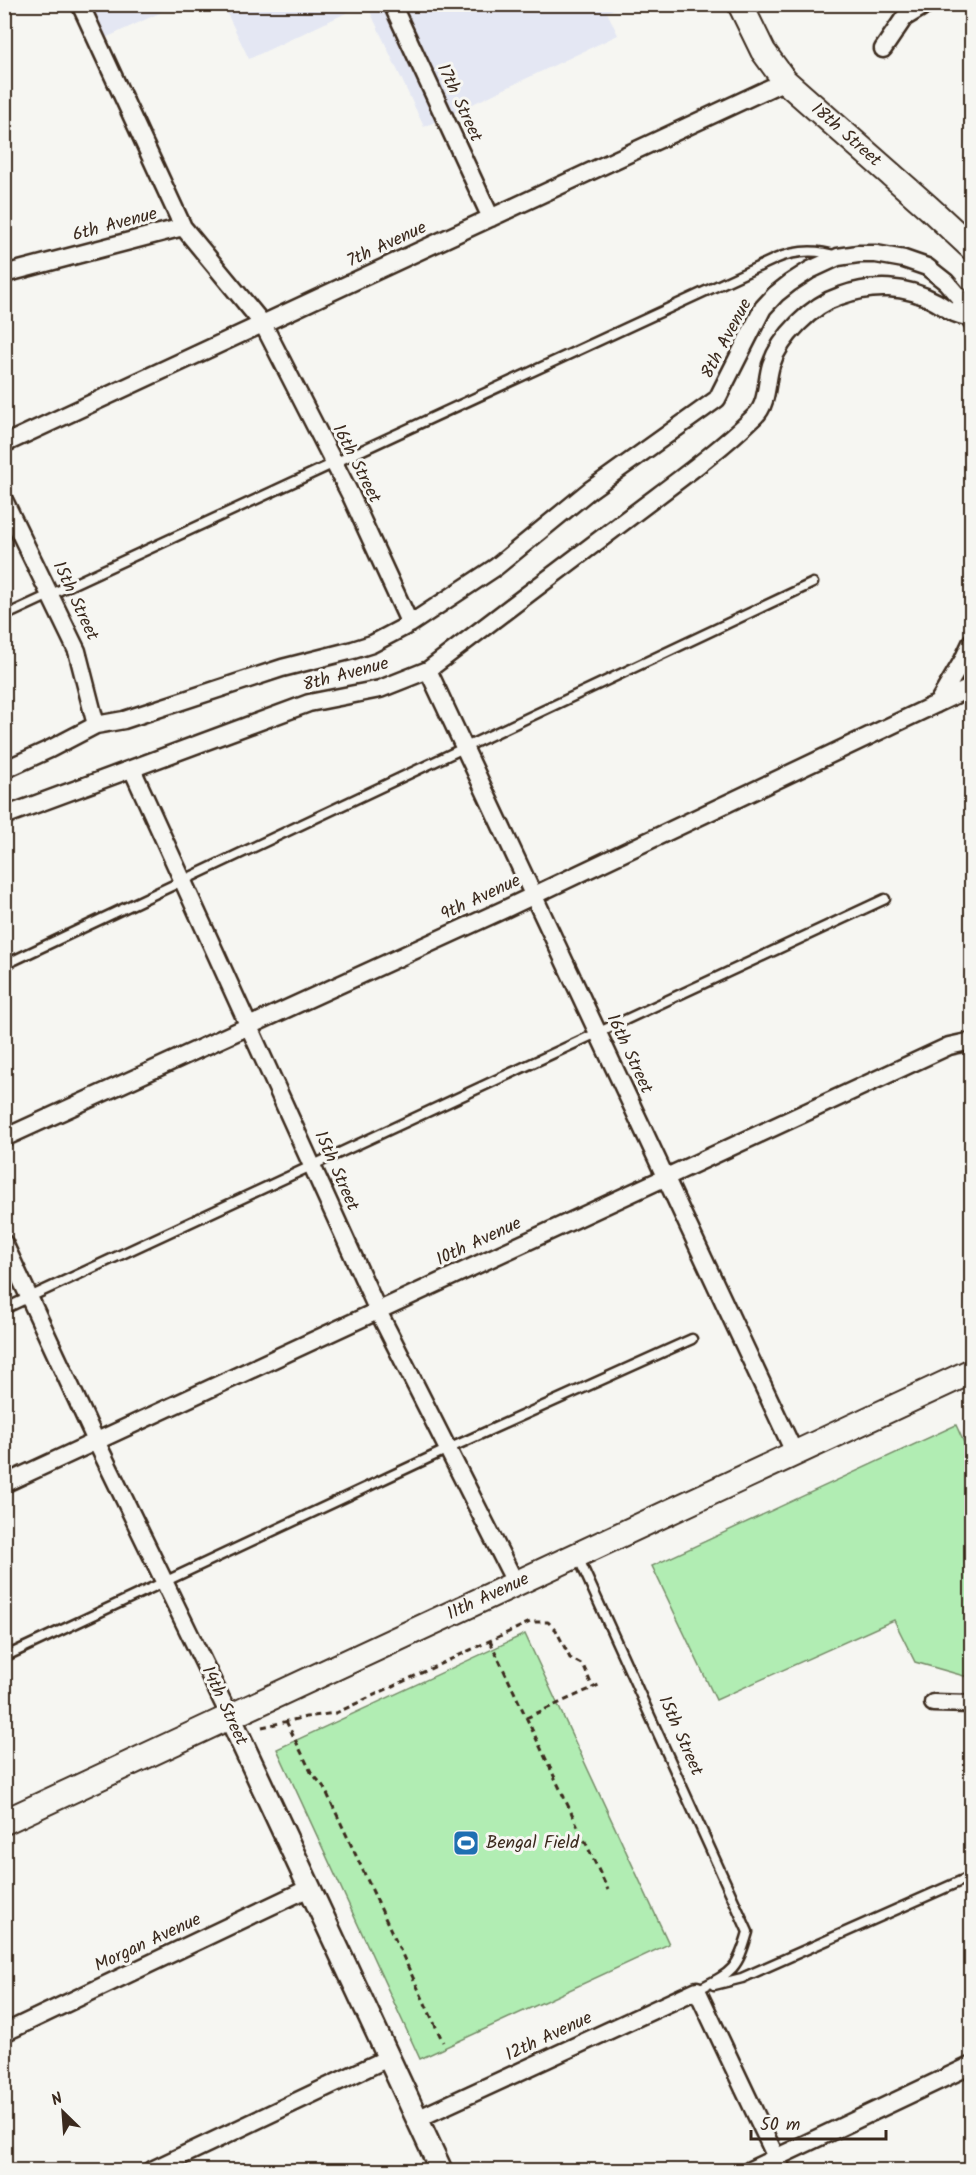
<svg xmlns="http://www.w3.org/2000/svg" width="976" height="2175" font-family="Kalam,sans-serif">
<style>
.built{fill:#e4e7f3}
.green{fill:#b1edb3;stroke:#768c68;stroke-width:1.5}
.lines{fill:none;stroke-linecap:round;stroke-linejoin:round}
.service-casing{stroke:#3b2a1e;stroke-width:13}
.minor-casing{stroke:#3b2a1e;stroke-width:21}
.tertiary-casing{stroke:#3b2a1e;stroke-width:26}
.secondary-casing{stroke:#3b2a1e;stroke-width:28}
.path{stroke:#3b2a1e;stroke-width:3;stroke-dasharray:6 4.5;stroke-linecap:butt}
.service{stroke:#f6f6f2;stroke-width:8}
.minor{stroke:#f6f6f2;stroke-width:16}
.tertiary{stroke:#f6f6f2;stroke-width:21}
.secondary{stroke:#f6f6f2;stroke-width:24}
.labels{text-anchor:middle;dominant-baseline:central;stroke-width:6;stroke-linejoin:round;paint-order:stroke}
.street-label{font-size:18px;fill:#3b2a1e;stroke:#f6f6f2}
.poi-label{font-size:18px;fill:#3b2a1e;stroke:#f6f6f2;text-anchor:start}
</style>
<rect width="100%" height="100%" fill="#f6f6f2"/>
<filter id="ink" filterUnits="userSpaceOnUse"><feTurbulence type="fractalNoise" baseFrequency=".0167" numOctaves="2"/><feDisplacementMap in="SourceGraphic" scale="12" xChannelSelector="R" yChannelSelector="G"/><feConvolveMatrix kernelMatrix="1 2 1 2 8 2 1 2 1" color-interpolation-filters="sRGB"/></filter>
<g filter="url(#ink)">
<path class="built" d="M81,5H177L99,41Z
M223,5H363L249,59Z
M367,5H621L607,12L618,35L424,127Z"/>
<path class="green" d="M956,1425L971,1458V1678L915,1662L894,1620L716,1700L652,1566Z
M525,1634L669,1944L420,2059L277,1749Z"/>
<g class="lines">
<defs>
<path id="service" d="M4,616L775,259C796,250 816,249 837,256
M4,965L813,583
M4,1309L885,899
M578,1557L748,1932C737,1971 732,1972 697,1990
M4,1657L448,1449L692,1339
M714,1985L742,1978L972,1876"/>
<path id="minor" d="M80,4L183,227L263,324L351,496L410,624
M392,4L491,218
M883,49L904,18L927,4
M4,274L183,227
M4,444L785,81
M4,500L77,651L96,725
M428,670L795,1454
M937,704L963,660L972,641
M132,769L378,1311L516,1584
M4,770L50,749L96,725L124,720L282,668L353,650L372,644L410,624L496,567L590,490L717,399L763,308L776,294L790,283L810,270L838,257L858,254H876L904,259L927,267L946,282L964,303L972,323
M4,816L309,703L380,689L428,670C495,619 563,567 631,516C673,484 717,453 755,416C768,404 766,381 771,365C780,337 812,305 840,296C872,284 906,285 936,302C950,310 951,314 968,317
M4,1138L505,909L972,687
M4,1243L96,1441L230,1717
M4,1484L949,1046L972,1041
M933,1703L972,1704
M4,2033L309,1888
M417,2119L697,1990L782,2170
M152,2170L388,2058
M750,2170L972,2065"/>
<path id="tertiary" d="M230,1717L441,2170"/>
<g id="secondary">
<path id="s1" d="M740,4L763,51L785,81L929,208L972,248"/>
<path id="s2" d="M4,1822L972,1371"/>
</g>
</defs>
<use href="#service" class="service-casing"/>
<use href="#minor" class="minor-casing"/>
<use href="#tertiary" class="tertiary-casing"/>
<use href="#secondary" class="secondary-casing"/>
<path class="path" d="M490,1641L608,1890
M526,1718L601,1684
M286,1721L311,1772L324,1787L443,2042
M262,1727L306,1717L336,1713L530,1622H548L556,1630L570,1658L583,1665L593,1688"/>
<use href="#service" class="service"/>
<use href="#minor" class="minor"/>
<use href="#tertiary" class="tertiary"/>
<use href="#secondary" class="secondary"/>
</g>
</g>
<defs>
<symbol id="stadium-square" viewBox="-11 -11 22 22"><rect x="-9" y="-9" width="18" height="18" rx="4" fill="#1f6fb2" stroke="#f6f6f2"/><path d="M0-5a6.5 5 0 1 0 0 10a6.5 5 0 1 0 0-10ZM-3.5-1.8h7v3.6h-7Z" fill="#fff"/></symbol>
</defs>
<g fill-rule="evenodd">
<use href="#stadium-square" x="451" y="1828" width="30" height="30"/>
</g>
<g class="labels">
<g class="street-label">
<text transform="translate(459 103) rotate(65)">17th Street</text>
<text stroke="none"><textPath href="#s1" startOffset="171">18th Street</textPath></text>
<text transform="translate(115 225) rotate(-15)">6th Avenue</text>
<text transform="translate(387 245) rotate(-25)">7th Avenue</text>
<text transform="translate(727 339) rotate(-62)">8th Avenue</text>
<text transform="translate(356 464) rotate(63)">16th Street</text>
<text transform="translate(75 601) rotate(65)">15th Street</text>
<text transform="translate(346 675) rotate(-15)">8th Avenue</text>
<text transform="translate(481 898) rotate(-25)">9th Avenue</text>
<text transform="translate(629 1054) rotate(65)">16th Street</text>
<text transform="translate(336 1171) rotate(66)">15th Street</text>
<text transform="translate(479 1242) rotate(-25)">10th Avenue</text>
<text stroke="none"><textPath href="#s2" startOffset="534">11th Avenue</textPath></text>
<text transform="translate(224 1706) rotate(65)">14th Street</text>
<text transform="translate(680 1736) rotate(66)">15th Street</text>
<text transform="translate(148 1943) rotate(-25)">Morgan Avenue</text>
<text transform="translate(549 2037) rotate(-25)">12th Avenue</text>
</g>
<g class="poi-label">
<text x="486" y="1843">Bengal Field</text>
</g>
</g>
<rect width="976" height="2175" fill="none" stroke="#f6f6f2" stroke-width="24"/>
<rect x="12" y="12" width="952" height="2151" fill="none" stroke="#3b2a1e" stroke-width="2" filter="url(#ink)"/>
<g transform="translate(63 2112) rotate(335)" stroke="#f6f6f2" stroke-width="4.5" paint-order="stroke">
<path d="M0-4.5L10 22L0 15L-10 22Z" fill="#3b2a1e"/>
<text y="-9" font-size="16" font-weight="bold" text-anchor="middle" fill="#3b2a1e">N</text>
</g>
<path d="M751 2130v9h135v-9" fill="none" stroke="#3b2a1e" stroke-width="3"/>
<text x="760" y="2130" font-size="18" fill="#3b2a1e" stroke="#f6f6f2" stroke-width="4.5" paint-order="stroke">50 m</text>
</svg>
